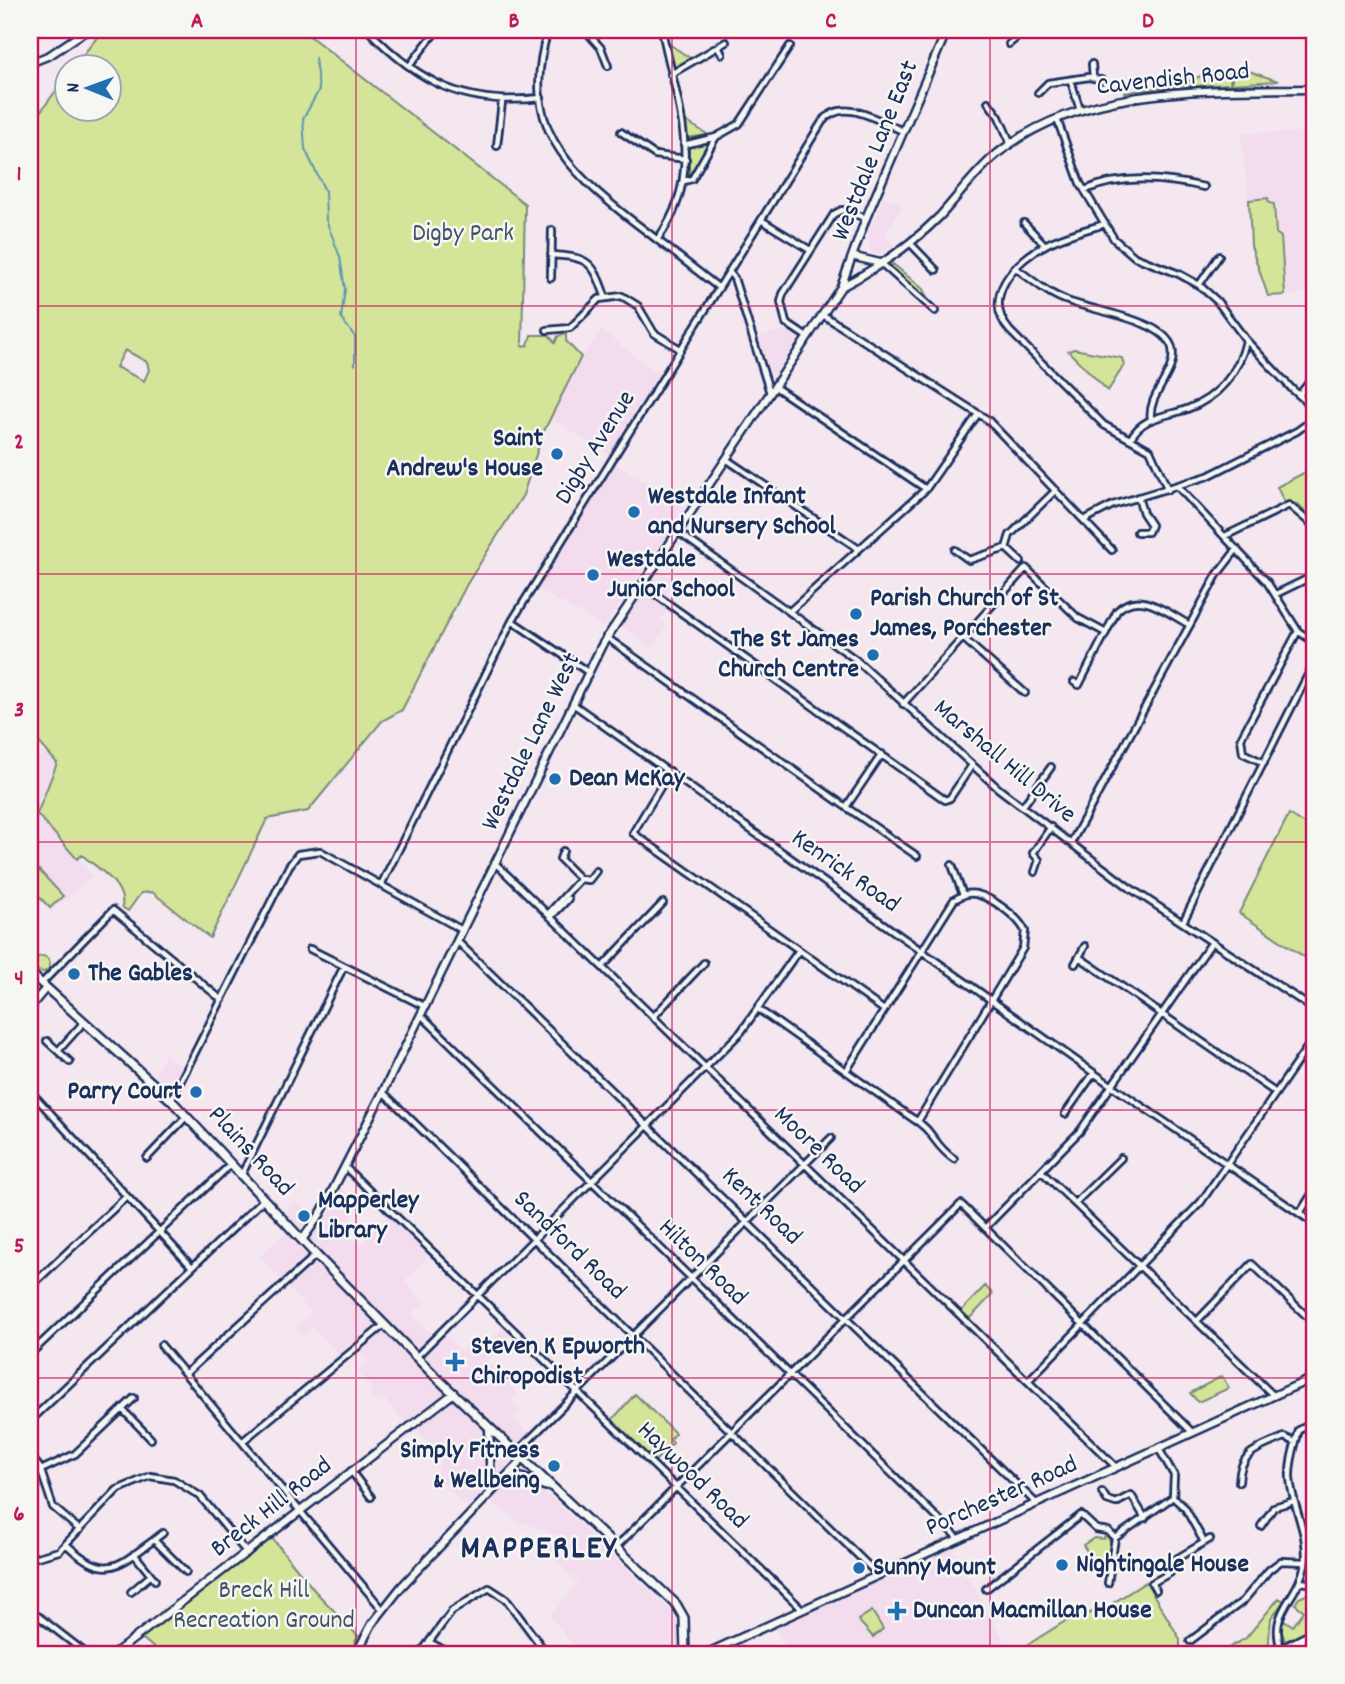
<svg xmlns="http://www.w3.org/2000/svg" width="1345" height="1684" font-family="Dekko,sans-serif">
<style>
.built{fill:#f2dcee}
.green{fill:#d4e498;stroke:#788a7b;stroke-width:2;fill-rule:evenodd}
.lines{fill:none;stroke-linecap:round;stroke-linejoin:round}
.stream{stroke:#5f95b3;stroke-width:2}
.minor-casing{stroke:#1b2f5e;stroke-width:10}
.tertiary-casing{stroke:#1b2f5e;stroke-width:11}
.secondary-casing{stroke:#1b2f5e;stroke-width:12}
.minor{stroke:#f6f6f2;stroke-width:4.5}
.tertiary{stroke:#f6f6f2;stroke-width:6}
.secondary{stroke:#f6f6f2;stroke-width:7}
.grid{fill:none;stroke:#c2185b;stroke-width:2;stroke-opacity:0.55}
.poi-dot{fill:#1f6fb2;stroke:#f6f6f2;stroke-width:2.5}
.labels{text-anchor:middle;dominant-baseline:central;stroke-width:5;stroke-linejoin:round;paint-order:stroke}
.street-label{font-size:26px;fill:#1b2f5e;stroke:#f6f6f2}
.park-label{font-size:26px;fill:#40536a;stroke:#f6f6f2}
.poi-label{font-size:26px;font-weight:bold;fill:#1b2f5e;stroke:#f6f6f2;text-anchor:start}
.district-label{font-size:33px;font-weight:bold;letter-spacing:2px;fill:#1b2f5e;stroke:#f6f6f2}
.neatline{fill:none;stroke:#c2185b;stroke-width:2.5}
.grid-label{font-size:23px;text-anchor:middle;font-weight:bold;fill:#c2185b}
</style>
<rect width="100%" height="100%" fill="#f4e7f0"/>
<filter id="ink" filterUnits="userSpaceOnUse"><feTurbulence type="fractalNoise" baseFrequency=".0143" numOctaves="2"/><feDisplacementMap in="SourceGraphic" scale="14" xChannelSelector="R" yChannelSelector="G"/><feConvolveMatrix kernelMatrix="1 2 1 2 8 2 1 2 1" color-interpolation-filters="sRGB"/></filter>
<g filter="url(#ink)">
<path class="built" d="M1315,132V226L1306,227L1311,292L1287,295L1282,236L1277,231L1275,203L1270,201L1269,197L1249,199L1241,133Z
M884,197L902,205L885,234L893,245L877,255L870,251L869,233Z
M601,330L659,374L609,454L552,419L576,366Z
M785,330L799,338L773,379L758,337Z
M615,464L685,508L604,627L538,589Z
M659,569L675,580L660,602L668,608L660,620L667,626L652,648L622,626Z
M45,749L58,763L38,814L92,876L51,912L30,888V768Z
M166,1054L183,1068L172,1090L155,1073Z
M343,1189L358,1203L343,1234L362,1244L388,1215L428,1255L404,1282L424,1302L411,1315L438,1340L444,1334L461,1351L469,1343L478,1352L503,1327L511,1335L486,1361L518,1393L511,1401L520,1410L512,1418L529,1434L508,1457L671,1611L678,1623V1648H650L644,1654H580L550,1616L578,1583L548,1552L562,1537L518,1521L480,1494L468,1507L436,1477L441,1458L417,1428L410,1421L407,1424L383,1398L378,1403L368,1393L372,1388L357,1371L368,1361L358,1350L351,1344L339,1354L312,1327L302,1336L295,1328L311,1313L260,1256L285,1233L287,1213L293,1202L327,1218Z
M951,1547L1011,1654H790L774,1626Z"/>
<path class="green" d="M103,30H302L525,204L522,346L528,345L531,335H549L555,343L558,336L566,334V341L581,357L543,433L523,495L467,584L402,710L382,721L308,811L267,819L210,938L152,892L141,893L128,911L122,907C126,884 97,868 82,855L77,859L37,814L57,763L30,732V126L66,77V108H108V66H74ZM125,350L147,362L149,370L144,381L116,367Z
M669,44L693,60L675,68Z
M1231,70L1230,84L1162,88L1123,93L1182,84L1210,72Z
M1232,70H1246L1278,81L1232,84Z
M684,120L707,134V135L687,138Z
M709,143L689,177V147Z
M1268,198L1269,203L1274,204L1276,233L1281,237L1285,295L1268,296L1251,246L1249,200Z
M893,264L923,289L927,298L889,267Z
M1074,349L1122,358L1124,365L1108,391L1068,351Z
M1315,467V522L1297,504L1284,502L1277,487Z
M1289,814L1315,830V964L1239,913Z
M39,870L63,896L50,908L30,887V879Z
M34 964a8 8 0 1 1 16 0a8 8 0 1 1-16 0Z
M985,1286L993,1294L969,1319L961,1311Z
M1222,1376L1229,1388L1198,1402L1190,1393Z
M635,1394L675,1433L670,1440L673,1443L654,1462L612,1420Z
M1105,1534L1113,1545L1096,1565L1083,1545L1094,1538L1104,1539Z
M272,1538L315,1591L358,1636L350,1654H161L142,1638Z
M1146,1582L1180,1639V1649L1173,1654H1013L1064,1622L1105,1608Z
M1315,1591V1628L1285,1641L1280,1626L1284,1620L1293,1626L1304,1611L1295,1604L1299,1598Z
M1279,1598L1284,1601L1271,1618L1268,1651L1263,1654H1218L1246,1638Z
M872,1611L883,1629L873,1637L858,1620Z"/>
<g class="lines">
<path class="stream" d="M315,58L319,90L303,119L305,149L325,191L326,220L340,257L345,289L341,318L355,337V365"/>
<defs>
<path id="minor" d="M368,30C420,84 466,106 541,98
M548,30C519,125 565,168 634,222C663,244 691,266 719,288
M585,30L601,48L608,66
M1009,44L1026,30
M718,47L722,54
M1092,64L1093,77
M410,65L437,30
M671,74L726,42
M1071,81L1080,110
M1038,93L1048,83L1089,77L1101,80
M988,102L999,117L1011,144
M1057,119L1080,183L1114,239L1135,257L1179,274L1199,285L1217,301L1246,340L1292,389L1315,409
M621,132L655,155L686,159
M684,145L716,137L739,124L790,46
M497,146L502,102
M684,181L692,179L716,137
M1085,190C1122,174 1165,178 1204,187
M761,220L810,250
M1024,223L1045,245
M1105,224C1085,230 1065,235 1047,244C1016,260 980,297 1010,331L1104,425L1150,450L1168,490
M657,240C707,173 677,105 662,30
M910,243L936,270
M551,255C588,257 593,261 605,296
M881,263L935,311
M1016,268C1032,280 1047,293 1065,300C1091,311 1164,319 1172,348C1178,373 1147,394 1151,419
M729,272L734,278L770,393
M551,278L552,230
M1199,285L1219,256
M823,315L988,420L1112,550
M547,330L570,328L599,299L622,296L638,306L654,333L680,349
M807,337L786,323L781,302L783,294L834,214L842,210L866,218
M775,387L926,489
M1299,395L1311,380L1315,366
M1131,438C1143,416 1165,417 1187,409C1218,398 1239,372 1246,341
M726,459L859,549
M1178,487L1267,582L1298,631L1315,643
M1086,519L1113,505L1208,476L1297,431L1315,418
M678,532L855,659L999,789L1130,888L1315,1010
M1137,532H1148L1151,525L1143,513L1138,497
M1225,536L1289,505L1315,527
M955,550L969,560L1006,548
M1021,562L1006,548L1010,535L1056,490
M642,585L945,800L950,798L972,765
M1276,594L1315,575
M790,611L926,489L978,414
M512,621L588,672
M606,637L846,807L882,754
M963,638L1025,693
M1074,682L1079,685L1117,611C1139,588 1167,613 1190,625
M573,704L1115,1088L1315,1224
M903,704L1026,568L1078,618L1106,633
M1264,763L1243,753L1241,738L1298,631
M670,771L633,833L884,1010
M1023,806L1051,767
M846,807L917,856
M1071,843L1217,575L1237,549
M563,851L560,859L580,879L589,880L596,871
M495,863L1116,1467
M952,865L963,895
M1035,872L1039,860L1033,853L1051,827
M381,885L512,621L822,122C843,96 878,121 903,131
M548,914L580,879
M551,917L568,899
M1183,922L1315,661
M457,941L1036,1503
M310,949L424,1006
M1079,957L1276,1093
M1075,964L1085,946
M602,967L663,903
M41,984L113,910L222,1000
M758,1009L912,1118C934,1130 933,1145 954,1159
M421,1015L958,1538
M653,1017L704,963
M47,1041L70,1062
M58,1051L84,1022
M846,1071L954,900C961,896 967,892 976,894C991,897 1019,917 1025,931L1023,948L918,1121
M30,1091L192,1267
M383,1092L877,1574
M171,1100L289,866L298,854L320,851L462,930
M1065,1114L1094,1073
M147,1158L187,1116
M345,1167L801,1608
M1041,1171L1274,1396
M242,1174L344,966
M30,1180V1183
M1075,1203L1121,1158
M1300,1213L1315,1189
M985,1228L1080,1131L1212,942
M30,1287L126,1197
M1197,1321L1252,1264L1315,1324
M161,1345L383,1610
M30,1354L231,1164
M416,1357L741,1032L799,950
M185,1374L316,1255
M1028,1381L1201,1202L1315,1036
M122,1409L151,1439
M30,1421L264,1199
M243,1441L384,1325
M516,1453L831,1138
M30,1455L40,1468L53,1507L80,1530
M41,1470L75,1454L134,1398
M351,1471L371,1497
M1239,1482C1240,1450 1259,1449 1284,1437L1295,1442
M1102,1492L1107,1500L1116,1503L1131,1495L1145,1518
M1173,1497L1185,1508L1204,1542
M1261,1526L1274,1507L1294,1501
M1115,1538L1173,1497L1174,1475L1159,1449
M154,1540L163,1533
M67,1545C106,1581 117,1567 154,1540L186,1572
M616,1547L961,1204L1192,1432
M134,1554L155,1580
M30,1559L59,1551L117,1490L150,1476L174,1480L200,1496L247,1553
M1300,1582L1315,1584
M986,1589L1081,1515L1096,1529L1108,1531L1115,1538L1108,1583
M1156,1590L1152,1583L1170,1573L1171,1562L1210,1539
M131,1592L150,1576
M38,1616L87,1654
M1300,1640L1308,1654
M1190,1641L1243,1601L1269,1570L1281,1561L1305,1562
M429,1642L451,1654
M1281,1649C1268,1611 1298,1600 1305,1564C1310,1535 1292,1507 1290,1478C1289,1462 1295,1445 1299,1430L1307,1426
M420,1654L452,1611L489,1588L506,1599L547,1654"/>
<path id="tertiary" d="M30,63L50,55L87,30
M855,257L880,263
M841,287C876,269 912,244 940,216C959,195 976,171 998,153C1084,84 1211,90 1315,89
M30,1007L46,988
M302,1240L321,1213L383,1092L602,645L841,287L866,218L947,30
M489,1428L491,1490
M114,1654L454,1393
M356,1654L372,1624L402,1586L522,1460
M705,1654L1315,1377
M1272,1654L1315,1632"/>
<path id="secondary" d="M30,973L171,1100L316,1255L435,1376L676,1604L684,1618L685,1654
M504,1479L518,1477L546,1486"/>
</defs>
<use href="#minor" class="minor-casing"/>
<use href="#tertiary" class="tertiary-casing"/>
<use href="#secondary" class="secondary-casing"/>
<use href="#minor" class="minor"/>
<use href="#tertiary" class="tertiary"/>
<use href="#secondary" class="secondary"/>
</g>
</g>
<path class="grid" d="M356,30V1654M672,30V1654M990,30V1654M30,306H1315M30,574H1315M30,842H1315M30,1110H1315M30,1378H1315"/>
<g class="poi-dot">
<circle cx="557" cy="454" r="7"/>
<circle cx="634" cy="512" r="7"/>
<circle cx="593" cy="575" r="7"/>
<circle cx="856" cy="614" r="7"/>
<circle cx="873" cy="655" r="7"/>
<circle cx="555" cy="779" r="7"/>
<circle cx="74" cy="974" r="7"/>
<circle cx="196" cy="1092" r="7"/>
<circle cx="304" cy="1216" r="7"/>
<path d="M451.5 1351.5h7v7h7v7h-7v7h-7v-7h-7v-7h7z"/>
<circle cx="554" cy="1466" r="7"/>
<circle cx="1062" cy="1565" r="7"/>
<circle cx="859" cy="1568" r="7"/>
<path d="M893.5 1600.5h7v7h7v7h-7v7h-7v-7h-7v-7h7z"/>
</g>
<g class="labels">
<g class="street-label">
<text transform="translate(1173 80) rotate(-6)">Cavendish Road</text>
<text transform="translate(876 151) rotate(-68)">Westdale Lane East</text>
<text transform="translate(596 448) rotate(-58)">Digby Avenue</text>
<text transform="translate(532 742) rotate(-64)">Westdale Lane West</text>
<text transform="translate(1004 762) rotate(40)">Marshall Hill Drive</text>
<text transform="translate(845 872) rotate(35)">Kenrick Road</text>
<text transform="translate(818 1151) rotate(44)">Moore Road</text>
<text transform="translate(250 1152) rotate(47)">Plains Road</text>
<text transform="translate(761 1207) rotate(44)">Kent Road</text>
<text transform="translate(569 1246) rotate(44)">Sandford Road</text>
<text transform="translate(702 1263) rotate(44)">Hilton Road</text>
<text transform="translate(692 1476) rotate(44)">Haywood Road</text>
<text transform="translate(1002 1497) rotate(-24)">Porchester Road</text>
<text transform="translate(272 1508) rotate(-38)">Breck Hill Road</text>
</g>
<g class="park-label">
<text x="463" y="234">Digby Park</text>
<text x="264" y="1591">Breck Hill<tspan x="264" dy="30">Recreation Ground</tspan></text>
</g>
<g class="poi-label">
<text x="543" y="439" text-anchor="end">Saint<tspan x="543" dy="30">Andrew's House</tspan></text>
<text x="648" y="497">Westdale Infant<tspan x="648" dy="30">and Nursery School</tspan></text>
<text x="607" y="560">Westdale<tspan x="607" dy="30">Junior School</tspan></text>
<text x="870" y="599">Parish Church of St<tspan x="870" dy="30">James, Porchester</tspan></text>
<text x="859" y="640" text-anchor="end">The St James<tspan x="859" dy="30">Church Centre</tspan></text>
<text x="569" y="779">Dean McKay</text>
<text x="88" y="974">The Gables</text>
<text x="182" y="1092" text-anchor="end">Parry Court</text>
<text x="318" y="1201">Mapperley<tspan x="318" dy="30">Library</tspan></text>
<text x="471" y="1347">Steven K Epworth<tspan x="471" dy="30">Chiropodist</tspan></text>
<text x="540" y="1451" text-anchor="end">Simply Fitness<tspan x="540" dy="30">&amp; Wellbeing</tspan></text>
<text x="1076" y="1565">Nightingale House</text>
<text x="873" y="1568">Sunny Mount</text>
<text x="913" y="1611">Duncan Macmillan House</text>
</g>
<g class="district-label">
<text x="539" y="1550">MAPPERLEY</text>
</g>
</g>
<rect width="1345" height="1684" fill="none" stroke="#f6f6f2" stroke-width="77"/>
<g transform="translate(88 88) rotate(271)"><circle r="33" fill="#f6f6f2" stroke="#9ea6b7" stroke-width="2"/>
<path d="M0-5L12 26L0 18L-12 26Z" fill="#1f6fb2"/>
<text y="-10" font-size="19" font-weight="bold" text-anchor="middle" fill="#1b2f5e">N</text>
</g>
<rect x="38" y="38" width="1268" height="1608" class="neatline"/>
<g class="grid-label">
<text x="197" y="27">A</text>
<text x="514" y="27">B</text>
<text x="831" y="27">C</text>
<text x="1148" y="27">D</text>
<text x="19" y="180">1</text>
<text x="19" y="448">2</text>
<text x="19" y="716">3</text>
<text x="19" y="984">4</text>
<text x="19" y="1252">5</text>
<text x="19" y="1520">6</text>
</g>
</svg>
